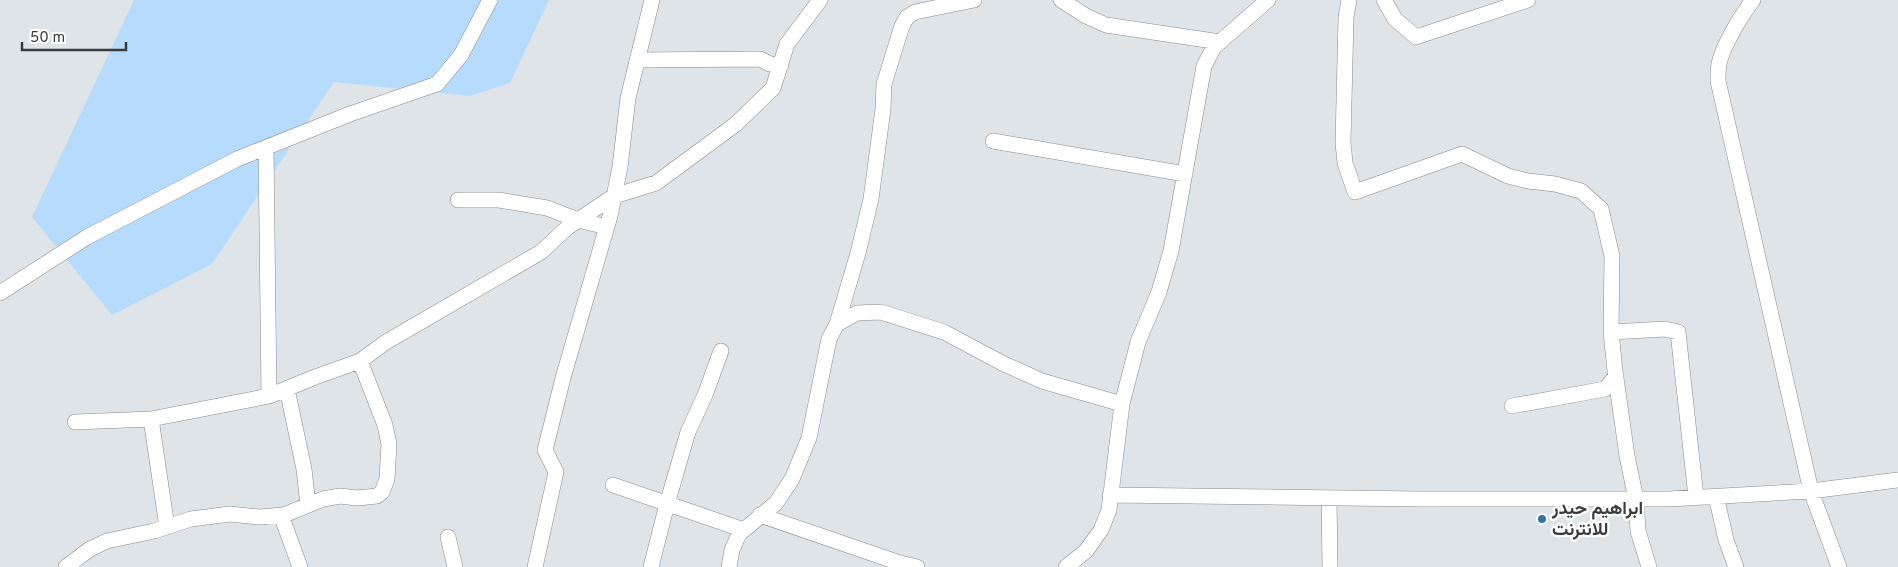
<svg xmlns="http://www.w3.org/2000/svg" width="1898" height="567" font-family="Overpass,Vazirmatn,sans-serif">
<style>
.grass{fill:#b6dbfc}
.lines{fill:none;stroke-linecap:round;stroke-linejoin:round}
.minor-casing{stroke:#878b8f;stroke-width:16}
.minor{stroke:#fff;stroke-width:15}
.poi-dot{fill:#3274aa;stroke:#fff;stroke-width:2}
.labels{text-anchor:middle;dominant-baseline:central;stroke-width:4.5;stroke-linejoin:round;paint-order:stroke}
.poi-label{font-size:18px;font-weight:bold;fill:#393b3d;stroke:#fff;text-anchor:start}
</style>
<rect width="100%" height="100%" fill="#dfe4e8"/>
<path class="grass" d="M134,0H549L510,83L470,96L334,82L212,264L112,315L32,217Z"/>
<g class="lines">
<defs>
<path id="minor" d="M1061,0L1086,16L1106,25L1220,42
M1349,0L1346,17L1343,143L1345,163L1355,192L1462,154L1508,176L1528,181L1555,184L1581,191L1601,209L1612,256L1611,332L1615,371L1627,456L1636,499L1638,531L1649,567
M1384,0L1395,19L1416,37L1528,0
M1753,0C1742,14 1722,47 1719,64C1718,70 1718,76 1718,81L1811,491L1839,567
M637,60L760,59L770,64L781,65
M993,141L1185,174
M266,148L269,396
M458,200H499L547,208L578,220L607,227
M0,293L87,237L237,159L350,114L437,84L461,55L490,0
M837,324L858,253L871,199L883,109L884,84L902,26L907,17L915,12L974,0
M1611,332L1665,329L1678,332L1696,497
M287,389L304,469L308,505
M1512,406L1605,389L1616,376
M151,419L167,527
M75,422L151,419L269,396L315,377L360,361L386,342L541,252L568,227L614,196L656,183L736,124L773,88L787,44L820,0
M613,485L744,530
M1110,495L1419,499H1669L1811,491L1898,480
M1716,496L1726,540L1736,567
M1329,498L1330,567
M281,515L300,567
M760,515L900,563L917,567
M448,537L455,567
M66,567L90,549L107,541L154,531L191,519L230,514L259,517L284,515L323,499L340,496L357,498L377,496L382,492L387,479L389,444L385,425L360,361
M535,567L556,472L545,450L563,378L610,216L620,167L628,98L652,0
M651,567L667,504L688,432L705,395L721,351
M729,567L732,550L739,534L776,503L792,479L809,438L829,339L837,324L857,313L881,312L944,332L1002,363L1042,381L1122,404
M1066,567L1086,551L1101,530L1109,510L1122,404L1138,342L1159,292L1171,251L1204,66L1214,47L1268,0"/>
</defs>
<use href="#minor" class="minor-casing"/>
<use href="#minor" class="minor"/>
</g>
<circle class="poi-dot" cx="1542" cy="519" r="5"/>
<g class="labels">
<g class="poi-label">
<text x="1552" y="509">ابراهيم حيدر<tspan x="1552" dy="21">للانترنت</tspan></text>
</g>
</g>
<path d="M22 42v8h104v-8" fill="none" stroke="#393b3d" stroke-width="2.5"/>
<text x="30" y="42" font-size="15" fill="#393b3d" stroke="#ffffff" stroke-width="4" paint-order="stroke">50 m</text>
</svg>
